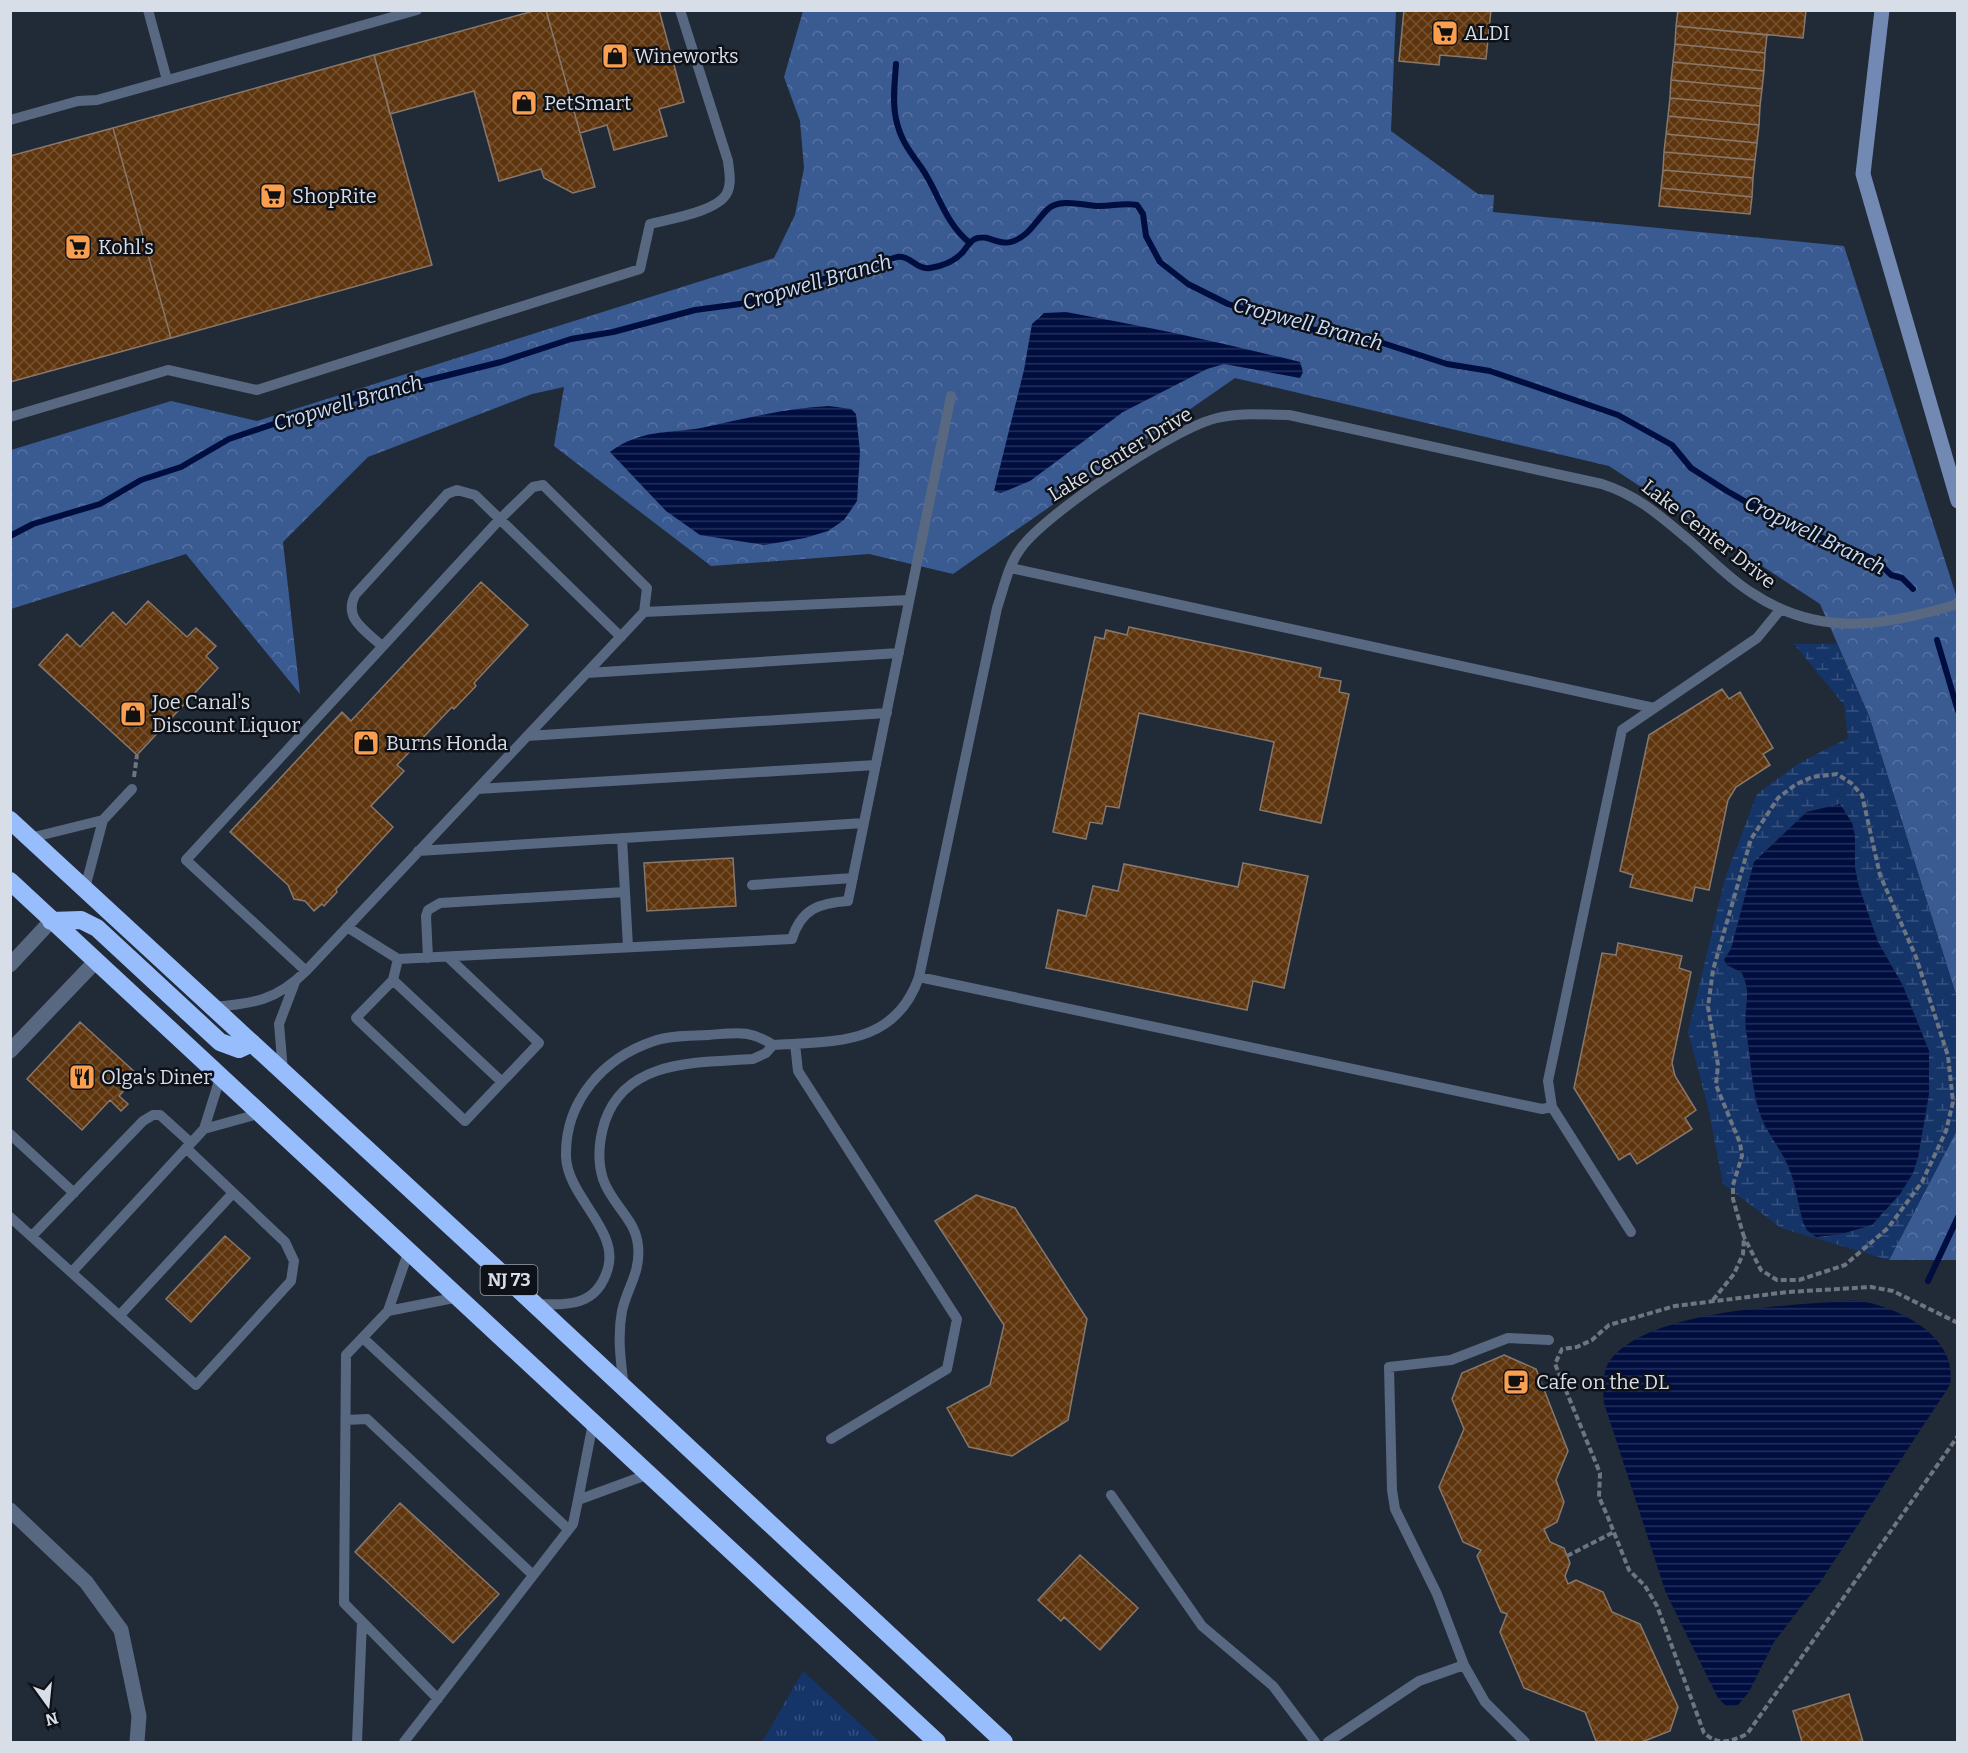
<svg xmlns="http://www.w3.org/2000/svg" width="1968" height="1753" font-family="Bitter,serif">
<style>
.grass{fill:url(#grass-tufts)}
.forest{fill:url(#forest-crowns)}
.wetland{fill:url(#wetland-marsh);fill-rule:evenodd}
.water{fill:url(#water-rules)}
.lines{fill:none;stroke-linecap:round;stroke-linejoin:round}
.stream{stroke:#000d3f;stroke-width:6}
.building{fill:url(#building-cross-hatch);stroke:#88786b;stroke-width:1.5}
.path{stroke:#6d7580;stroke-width:4;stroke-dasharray:6 3;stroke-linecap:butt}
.lane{stroke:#586881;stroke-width:10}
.street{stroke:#586881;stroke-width:15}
.secondary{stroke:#728ab3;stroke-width:15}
.highway{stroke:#98bdfc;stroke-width:18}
.labels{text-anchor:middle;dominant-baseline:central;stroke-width:5;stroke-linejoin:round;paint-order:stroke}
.shield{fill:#0e1218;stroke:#9ba1a9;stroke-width:1.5}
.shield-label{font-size:18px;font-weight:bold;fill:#d8dee7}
.poi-label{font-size:20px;fill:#d8dee7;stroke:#0e1218;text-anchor:start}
.street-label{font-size:20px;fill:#d8dee7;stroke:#0e1218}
.water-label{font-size:21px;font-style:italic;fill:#c8dcfe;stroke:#0e1218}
</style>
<defs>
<pattern id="grass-tufts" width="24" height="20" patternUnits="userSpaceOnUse" patternTransform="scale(1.5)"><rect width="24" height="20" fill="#153468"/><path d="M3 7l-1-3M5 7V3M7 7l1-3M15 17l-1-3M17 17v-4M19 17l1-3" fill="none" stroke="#36517e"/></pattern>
<pattern id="forest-crowns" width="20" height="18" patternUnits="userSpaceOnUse" patternTransform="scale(1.5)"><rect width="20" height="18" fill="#3a5a92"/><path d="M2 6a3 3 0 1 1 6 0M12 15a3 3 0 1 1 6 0" fill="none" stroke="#5671a1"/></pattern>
<pattern id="wetland-marsh" width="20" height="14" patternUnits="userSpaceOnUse" patternTransform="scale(1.5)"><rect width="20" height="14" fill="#153468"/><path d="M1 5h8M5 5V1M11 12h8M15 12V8" fill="none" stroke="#36517e"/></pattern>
<pattern id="water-rules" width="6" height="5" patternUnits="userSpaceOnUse" patternTransform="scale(1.5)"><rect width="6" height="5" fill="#000d3f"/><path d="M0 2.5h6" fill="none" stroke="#24305b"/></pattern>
<pattern id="building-cross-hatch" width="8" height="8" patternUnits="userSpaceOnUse" patternTransform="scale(1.5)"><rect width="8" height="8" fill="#5f350e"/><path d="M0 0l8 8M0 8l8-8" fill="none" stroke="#755231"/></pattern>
</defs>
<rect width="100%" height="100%" fill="#212a37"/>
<path class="grass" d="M803,1671L880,1742H762Z"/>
<path class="forest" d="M803,11H1396L1391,131L1478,194L1494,195L1493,212L1844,246L1957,598V998L1869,716L1820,604L1609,466L1235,378L953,574L869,554L711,566L554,446L564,387L532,394L368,457L283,542L300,694L186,554L11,609V450L171,401L257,421L774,258L795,215L804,168L800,121L784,77Z
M1957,1130V1260H1889Z"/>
<path class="wetland" d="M1794,644H1837L1869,716L1957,998V1130L1889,1260L1781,1228L1723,1184L1708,1107L1688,1032L1725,878L1757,794L1799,763L1848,738L1844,705ZM1840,804L1852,823L1855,837V868L1859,887L1878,942L1903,986L1929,1051V1094L1918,1157L1872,1225L1841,1234L1816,1237L1807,1230L1803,1222C1798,1204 1796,1185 1789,1168C1781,1148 1766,1133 1759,1111C1751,1085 1751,1057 1746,1030C1743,1009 1753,992 1741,972L1727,965L1724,960L1731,949L1754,862L1806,812Z"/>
<path class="water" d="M1066,312C1145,326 1223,343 1300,362L1303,372L1300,378L1224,364L1207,369L1123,412L1030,481L1001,493L994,491L1024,370L1032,324L1044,313Z
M829,406L851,409L856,414L860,452L857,501L844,520L828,531L805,538L764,545L700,535L666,511L610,452C641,429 666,434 701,428C744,419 785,408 829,406Z
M1840,804L1852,823L1855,836V868L1859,887L1878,942L1903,986L1929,1051V1094L1918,1157L1913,1173L1900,1194L1872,1225L1841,1234L1816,1237L1807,1230L1803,1222C1798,1204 1796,1185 1789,1168C1781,1148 1766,1133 1759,1111C1751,1085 1751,1057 1746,1030C1743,1009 1753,992 1741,972L1727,965L1724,960L1731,949L1754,862L1807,812Z
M1855,1300C1896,1306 1959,1335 1950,1385L1821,1581L1774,1642L1749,1692L1737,1706H1726L1718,1698L1666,1593L1604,1403C1603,1391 1602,1372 1609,1362C1647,1308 1794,1306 1855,1300Z"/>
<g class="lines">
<path class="stream" d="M896,64C895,82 892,101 896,119C900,139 910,152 921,167C939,193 944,222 970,243
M10,536L33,524L100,504L141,480L181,467L229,439L336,403L501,362L571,339L613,332L695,310L740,304L897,257C911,255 916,270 930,268C943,266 954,262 963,252C966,248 970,241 975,239C986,233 999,246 1011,242C1030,236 1035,221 1048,209C1059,198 1083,205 1096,206C1111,207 1122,202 1137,205L1143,214L1146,236L1160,262L1188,284L1228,304L1308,329L1355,334L1447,364L1490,371L1618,415L1672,445L1691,468L1727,491L1786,525L1845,546L1877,561L1891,575L1902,578L1913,589
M1937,640L1958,711
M1928,1281L1958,1217"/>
</g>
<path class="building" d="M537,10H546L595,187L573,193L544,178L541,169L499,181L474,91L390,114L374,55Z
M546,10H659L684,102L659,109L667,136L614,150L607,125L580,133Z
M1404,10H1491L1486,59L1440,55L1439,65L1399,61Z
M1678,10H1806L1803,38L1676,26Z
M1676,26L1767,35L1765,53L1675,44Z
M1675,44L1765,53L1764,71L1673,62Z
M374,55L432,265L171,338L113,128Z
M1673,62L1764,71L1762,89L1671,80Z
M1671,80L1762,89L1760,106L1670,98Z
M1670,98L1760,106L1759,125L1668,116Z
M1668,116L1759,125L1757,143L1666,134Z
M113,128L171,338L10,382V156Z
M1666,134L1757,143L1755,160L1664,152Z
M1664,152L1755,160L1753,178L1663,170Z
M1663,170L1753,178L1752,197L1661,188Z
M1661,188L1752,197L1750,214L1659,206Z
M481,582L528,625L474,683L476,686L454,709L452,707L397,765L404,771L371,806L393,827L336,889L337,892L324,906L322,904L314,911L305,901L294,899L288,885L230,832L342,712L351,721Z
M148,601L187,637L196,628L216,646L206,656L218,668L137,755L39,665L67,634L80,647L113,612L126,625Z
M1129,627L1321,668L1319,677L1341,681L1339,692L1349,694L1321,823L1260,810L1274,742L1139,713L1119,808L1106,806L1102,824L1090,822L1086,839L1053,832L1095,637L1104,639L1106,630L1127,635Z
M1722,689L1729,699L1740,692L1773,748L1763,754L1770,765L1736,787L1728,800L1709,890L1695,887L1692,901L1630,887L1633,875L1620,871L1649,735Z
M733,858L736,906L647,911L644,863Z
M1243,863L1308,876L1284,988L1253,981L1247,1010L1046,968L1058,910L1086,916L1093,886L1118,891L1124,864L1238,887Z
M1618,943L1682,956L1679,968L1691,972L1672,1063L1675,1076L1696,1110L1685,1118L1692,1129L1637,1164L1630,1153L1619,1160L1574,1088L1602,953L1616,955Z
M80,1022L138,1075L119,1096L128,1104L121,1111L110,1100L82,1130L27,1079Z
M976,1195L1015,1208L1087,1319L1068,1420L1012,1456L969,1447L947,1408L990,1385L1004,1325L935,1221Z
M225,1236L250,1258L191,1322L166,1299Z
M1504,1355L1536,1369L1568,1451L1556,1480L1564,1502L1557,1522L1544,1529L1550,1542L1564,1548L1570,1563L1565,1576L1568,1584L1576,1580L1603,1592L1612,1612L1640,1624L1678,1707L1670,1731L1642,1742L1596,1741L1585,1712L1524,1688L1500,1632L1507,1614L1501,1612L1477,1556L1481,1550L1463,1542L1439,1487L1464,1429L1452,1399L1462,1373Z
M400,1503L499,1594L453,1643L355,1552Z
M1080,1555L1138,1608L1100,1650L1064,1617L1061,1621L1038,1600Z
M1849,1694L1863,1742H1802L1793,1711Z"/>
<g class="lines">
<path class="path" d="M134,777L137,755
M1713,1300L1734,1274L1743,1254L1744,1237L1733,1199V1185L1742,1156L1740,1143L1716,1085L1718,1065L1708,1007L1713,970L1751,839L1778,798L1795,785L1812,777L1837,774L1851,783L1862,795L1880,875L1916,957L1948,1056L1953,1102L1946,1131L1922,1182L1888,1228L1845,1265L1799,1280H1777L1761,1270L1744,1237
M1958,1323L1893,1291L1871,1287L1788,1292L1675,1306L1609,1325L1592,1340L1577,1347L1562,1349L1555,1364L1600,1473L1599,1497L1607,1515L1629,1570L1645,1586L1657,1606L1704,1733C1719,1746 1730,1742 1747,1734L1958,1436
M1567,1556L1614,1532"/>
<path class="lane" d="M148,10L167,80
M10,120L78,101L97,100L417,10
M10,417L168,370L257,390L640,269L650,224C669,219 717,212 727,193C732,183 729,171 728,161L680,10
M1011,568L1654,708
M644,612L909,600
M382,646C366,631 343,619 355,595L447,494L457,490L475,495L621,637
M587,673L899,653
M527,736L887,713
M478,789L876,765
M103,820L132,789
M30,838L103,820L85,888
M622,838L628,947
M418,851L864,823
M752,885L853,878
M347,927L398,959L792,939C801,909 819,903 848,901L951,396
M428,958L426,916L428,910L440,903L625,892
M398,959L393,980L356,1018L465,1121L539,1043L448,957
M919,977L1542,1109L1552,1107
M393,980L502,1082
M213,1007C253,1004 277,1000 306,971L644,612L647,588L543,485L533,487L500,519L186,860L306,971
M795,1044L798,1071L957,1319L947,1369L831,1439
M283,1071L279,1024L295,982
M221,1075L204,1129L262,1113
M10,1134L74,1193
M10,1217L196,1385L291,1281L294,1261L285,1242L186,1148
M1631,1232L1552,1107L1548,1081L1622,730L1757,638L1780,610
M32,1236L143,1121L153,1115H160L191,1143
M409,1250L388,1311L459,1297
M72,1272L204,1129
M535,1304C568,1305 597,1307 608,1268C619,1230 567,1196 566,1156C565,1101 603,1058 654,1041C671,1035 691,1036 708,1035C736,1033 749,1029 773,1045C835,1041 895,1046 919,977L997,608C1004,588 1008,565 1021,548C1046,513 1174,428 1217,418C1241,412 1264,415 1289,415L1602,484C1639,496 1660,516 1689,540C1710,558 1729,579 1752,593C1819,638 1885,626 1958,604
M388,1311L346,1355L344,1603L438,1699
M120,1315L233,1193
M363,1338L568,1529
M624,1388C621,1363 617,1337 622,1311C627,1288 641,1272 638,1246C636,1219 611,1204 603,1179C597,1160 599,1140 605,1121C627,1058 699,1063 753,1059L766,1053L773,1045
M346,1420L367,1419L533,1575
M593,1423L578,1500L649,1474
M1111,1495L1202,1626L1273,1686L1315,1742
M1464,1665L1485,1702L1525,1742
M357,1742L362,1622
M404,1742L573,1524L578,1500
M1328,1742L1419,1681L1464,1665L1437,1594L1395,1509L1392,1490L1389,1367L1451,1360L1508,1338L1549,1340"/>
<path class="street" d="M10,965L51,921
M10,1051L96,961
M10,1510L86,1582L121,1630L139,1716L137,1742"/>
<path class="secondary" d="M1882,10L1863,174L1958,501"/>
<path class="highway" d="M10,820L499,1271L1004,1742
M10,881L937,1742
M51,921L81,920L97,928L220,1042L239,1049L252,1043"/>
</g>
<defs>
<symbol id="supermarket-square" viewBox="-11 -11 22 22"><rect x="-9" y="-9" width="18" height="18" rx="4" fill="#fa9f50" stroke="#0e1218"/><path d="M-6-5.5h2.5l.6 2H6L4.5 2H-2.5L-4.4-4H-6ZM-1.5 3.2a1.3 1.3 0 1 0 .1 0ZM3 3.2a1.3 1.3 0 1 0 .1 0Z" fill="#111"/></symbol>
<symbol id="shop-square" viewBox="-11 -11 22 22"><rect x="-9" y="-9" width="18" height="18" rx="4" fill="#fa9f50" stroke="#0e1218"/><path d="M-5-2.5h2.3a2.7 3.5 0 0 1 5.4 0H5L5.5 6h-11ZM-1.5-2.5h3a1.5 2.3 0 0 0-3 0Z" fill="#111"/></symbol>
<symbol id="restaurant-square" viewBox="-11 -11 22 22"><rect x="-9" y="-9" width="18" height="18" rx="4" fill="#fa9f50" stroke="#0e1218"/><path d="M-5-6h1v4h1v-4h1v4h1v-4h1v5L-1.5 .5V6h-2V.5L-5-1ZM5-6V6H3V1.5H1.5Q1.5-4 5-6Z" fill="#111"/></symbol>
<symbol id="cafe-square" viewBox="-11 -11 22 22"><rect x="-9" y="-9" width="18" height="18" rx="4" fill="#fa9f50" stroke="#0e1218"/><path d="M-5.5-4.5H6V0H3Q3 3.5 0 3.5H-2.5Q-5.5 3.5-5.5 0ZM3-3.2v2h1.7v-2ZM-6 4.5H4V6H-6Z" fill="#111"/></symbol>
</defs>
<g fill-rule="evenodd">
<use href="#supermarket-square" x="1430" y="18" width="30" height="30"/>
<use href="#shop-square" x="600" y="41" width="30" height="30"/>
<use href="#shop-square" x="509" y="88" width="30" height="30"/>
<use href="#supermarket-square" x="258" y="181" width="30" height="30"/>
<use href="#supermarket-square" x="63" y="232" width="30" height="30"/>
<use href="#shop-square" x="118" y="699" width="30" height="30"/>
<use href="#shop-square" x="351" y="728" width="30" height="30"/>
<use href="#restaurant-square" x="67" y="1062" width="30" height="30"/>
<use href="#cafe-square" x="1501" y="1367" width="30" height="30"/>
</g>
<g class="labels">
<rect class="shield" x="480.5" y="1265" width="57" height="30" rx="4.5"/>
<g class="shield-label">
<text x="509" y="1280">NJ 73</text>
</g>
<g class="poi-label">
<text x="1464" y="33">ALDI</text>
<text x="634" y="56">Wineworks</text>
<text x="544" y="103">PetSmart</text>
<text x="292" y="196">ShopRite</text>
<text x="98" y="247">Kohl's</text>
<text x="152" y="702">Joe Canal's<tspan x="152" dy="23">Discount Liquor</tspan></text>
<text x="386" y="743">Burns Honda</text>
<text x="101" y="1077">Olga's Diner</text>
<text x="1536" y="1382">Cafe on the DL</text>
</g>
<g class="street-label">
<text transform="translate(1120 454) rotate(-31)">Lake Center Drive</text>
<text transform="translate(1709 534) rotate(38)">Lake Center Drive</text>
</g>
<g class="water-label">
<text transform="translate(817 282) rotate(-16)">Cropwell Branch</text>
<text transform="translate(1308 324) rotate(15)">Cropwell Branch</text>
<text transform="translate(348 403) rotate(-16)">Cropwell Branch</text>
<text transform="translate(1815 535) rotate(26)">Cropwell Branch</text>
</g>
</g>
<rect width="1968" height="1753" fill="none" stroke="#d8dee7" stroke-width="24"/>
<g transform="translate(48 1705) rotate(165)" stroke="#0e1218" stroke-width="4.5" paint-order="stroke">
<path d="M0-4.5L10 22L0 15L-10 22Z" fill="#d8dee7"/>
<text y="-9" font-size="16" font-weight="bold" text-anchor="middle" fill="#d8dee7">N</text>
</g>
</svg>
